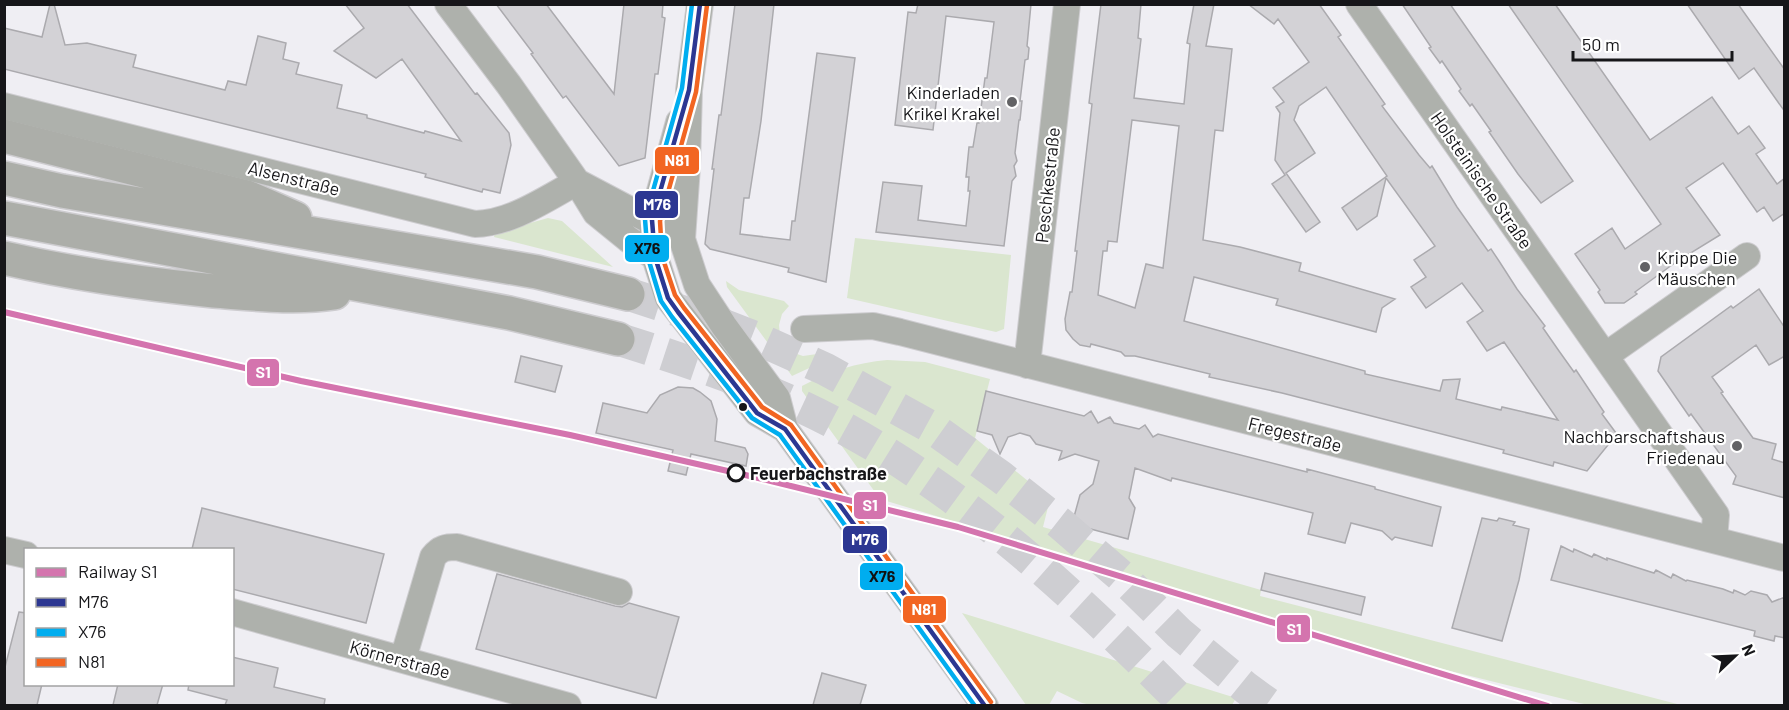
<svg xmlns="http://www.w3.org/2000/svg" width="1789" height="710" font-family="Barlow,sans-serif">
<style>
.green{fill:#dae6cf}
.building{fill:#d3d2d6;stroke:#abaaae;stroke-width:1.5;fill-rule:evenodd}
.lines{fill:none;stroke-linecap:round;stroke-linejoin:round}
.highway-tunnel{stroke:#ceced2;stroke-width:33;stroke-dasharray:33 16;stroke-linecap:butt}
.minor-casing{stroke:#cdcccf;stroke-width:28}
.highway-casing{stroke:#cdcccf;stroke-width:36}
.minor{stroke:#aeb1ac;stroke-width:26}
.highway{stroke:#acaea9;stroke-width:33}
.bus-1-casing{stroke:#fff;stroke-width:9}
.bus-2-casing{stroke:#fff;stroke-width:9}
.bus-3-casing{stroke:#fff;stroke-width:9}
.bus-1{stroke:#2c3792;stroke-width:4.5}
.bus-2{stroke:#00adef;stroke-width:4.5}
.bus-3{stroke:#f26522;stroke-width:4.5}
.rail-1-casing{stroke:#fff;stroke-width:10}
.rail-1{stroke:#d474ae;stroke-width:6}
.poi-dot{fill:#626265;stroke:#fff;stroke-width:2}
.bus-dot{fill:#161619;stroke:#fff;stroke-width:2}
.stop-dot{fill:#fff;stroke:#161619;stroke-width:3}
.labels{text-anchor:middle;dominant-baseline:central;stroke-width:4.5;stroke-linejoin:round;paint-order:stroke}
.poi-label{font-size:18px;fill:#161619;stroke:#fff;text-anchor:end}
.street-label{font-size:18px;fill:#161619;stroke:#fff}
.stop-label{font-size:18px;font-weight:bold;fill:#161619;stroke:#fff;text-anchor:start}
.line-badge{stroke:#fff;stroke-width:2}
.badge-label{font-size:16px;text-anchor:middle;font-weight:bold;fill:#fff}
.pale-badge-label{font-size:16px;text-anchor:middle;font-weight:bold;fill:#111}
</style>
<rect width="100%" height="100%" fill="#efeef3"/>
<path class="green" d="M548,218L562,221L613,267L494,237L495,233Z
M855,238L1011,255L1004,329L996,332L847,298Z
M726,281L739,290L784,301L789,306L782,314L779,325L780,336L785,346L794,353L803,356L824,353L833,357L792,376L727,287Z
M887,360L925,362L990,379L975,438L1050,499L1043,527L1261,590L1260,596L1681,705H1588L1430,666L880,499L802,391V386C830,371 856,363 887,360Z
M962,613L1236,698L1232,705L1095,706L1082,703L1057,691L1049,705H1026Z"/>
<path class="building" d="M50,4H54L65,45L87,43L136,55L133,67L225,90L228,81L246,85L258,36L286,43L283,59L299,63L296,74L342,85L337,108L367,115V118L424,133L425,131L461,141L402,59L376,78L334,51L364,28L345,4H407L475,94L477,93L509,133L511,145L500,193L483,189L482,192L425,177L426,174L4,69V28L42,37Z
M496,4H546L614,94L624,4H663L662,17L665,18L658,74H655L645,158L619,166L566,96L563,98L531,54L533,53Z
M735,4H774L761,121L749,198H744L740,234L790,240L792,221H795L817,53L855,58L826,282L788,272L789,268L710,249L705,244L714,169H712L719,115H721Z
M918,4H1031L1027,46L1029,48L1028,59L1025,60L1020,101H1022L1020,120H1019L1015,153L1017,161L1014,166L1016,176L1012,181L1004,246L876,232L883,182L922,186L918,220L966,226L970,191H968L969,177H966L969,147H973L977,123H979L985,78H987L994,22L946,16L933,130L895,125L908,12L916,13Z
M1101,4H1141L1138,38L1141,39L1134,98L1184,104L1190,44L1187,43L1194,4H1214L1206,46L1232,49L1223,131L1215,130L1203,240L1240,247L1301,263L1299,271L1395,299L1382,308L1376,332L1276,305L1278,299L1194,277L1184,321L1365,371V374L1440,391L1443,380L1460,379L1456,399L1501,410L1502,407L1558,420L1504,342L1487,351L1467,322L1483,311L1462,283L1426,308L1411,287L1426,277L1414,260L1435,246L1386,178L1377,216L1357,230L1342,208L1387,176L1326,87L1299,106L1294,120L1315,153L1286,173L1320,222L1306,232L1272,184L1285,175L1275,160L1280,113L1276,107L1284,102L1273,88L1309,62L1278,19L1274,24L1248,4H1319L1341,35L1338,37L1385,104L1382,106L1419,155L1430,168L1432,166L1457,207L1488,251L1491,249L1499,261L1517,289L1545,326L1543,328L1559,351L1574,372L1576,370L1604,412L1602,414L1616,433L1606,442L1608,445L1587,471L1554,462L1553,466L1503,453L1504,450L1282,393L1209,377L1210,374L1177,366L1135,356H1125L1121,352L1091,344L1090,347L1080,345L1073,339L1066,330L1065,319L1070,292H1072L1077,251H1075L1092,104L1089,103ZM1132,120L1179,126L1163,268L1146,264L1135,308L1098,295L1103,251H1107L1108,241L1117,242Z
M1402,4H1450L1573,181L1541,203L1518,174L1489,132L1491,131L1472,104L1470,106L1459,91L1461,89L1442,61L1440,63L1429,48L1431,47Z
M1508,4H1555L1650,140L1712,97L1738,134L1749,126L1765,148L1756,154L1777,184L1785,178V213L1773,221L1764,207L1757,212L1723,163L1686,188L1720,235L1676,262L1635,292L1637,294L1624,303H1605L1598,292L1600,290L1575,254L1612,228L1625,249L1661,224Z
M1687,4H1738L1785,70V112L1754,68L1739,79Z
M1759,289L1785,328V356L1769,365L1756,345L1712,377L1723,392L1721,393L1753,438L1776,444L1772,459L1785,463V498L1733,484L1736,476L1691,414L1689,416L1658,371L1661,357L1731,306L1733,308Z
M521,356L562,366L555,392L515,382Z
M678,387L693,388L700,392L711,401L717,419L715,441L745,448L748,454L746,466L691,454L686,475L668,471L673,450L596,433L603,403L647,413L660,395Z
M986,391L1084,416L1091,411L1098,423L1110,417L1114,423L1139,429L1145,425L1153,437L1158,434L1307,472V469L1375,487V489L1441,507L1432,546L1395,537L1392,540L1382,531L1351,523L1345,543L1308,534L1313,513L1172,478L1171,481L1135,468L1129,498L1135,508L1128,539L1072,524L1080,495L1093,484L1099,461L1075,454L1059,460L1062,451L1036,444L1030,436L1020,433L1008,437L1000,454L992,435L977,431Z
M202,508L384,554L366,623L232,589V549H192Z
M1482,518L1497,521L1499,518L1515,522L1513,525L1529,529L1519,580L1502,641L1452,628Z
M1561,546L1573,552L1574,549L1592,557L1594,554L1607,560V558L1654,573L1656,570L1671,578L1673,574L1686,581L1687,580L1723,589L1733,593L1734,590L1745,595L1751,591L1767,595L1772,602L1785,597V638L1775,636L1774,641L1754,636L1755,631L1551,580Z
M1265,573L1365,597L1361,615L1261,590Z
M497,574L615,606L622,607L629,603L679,617L656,698L476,649Z
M19,612L26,613V684H42L37,705H4V671Z
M232,657L278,668L274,687L325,699L324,705H225L227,700L188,690L189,684H232Z
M822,673L866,685L860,705H813Z
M118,684H163L157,705H113Z"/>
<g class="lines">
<path class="highway-tunnel" d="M628,294L723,325L756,338L825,369L931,427L1001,477L1062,525L1122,577L1179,633L1246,688L1271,706
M618,339C697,364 776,390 849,431C977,502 1083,603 1186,706"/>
<defs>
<path id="minor" d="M448,4L509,85L577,182L596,213L628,239L655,257
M700,4L689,90L687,166L682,239L697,285L724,326L777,398L785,429L985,706
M1359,4L1716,515L1714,540
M4,106L475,224C512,223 545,199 577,182
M679,122L652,220L655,257L668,298L757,413L785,429
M577,182L666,229
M804,329L873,326L900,332L1784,558
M1605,356L1747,256
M1027,365L1067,4
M4,550L26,555
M232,612L568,706
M403,659L433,557C440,548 446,547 457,547L619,592"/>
<path id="highway" d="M4,136L247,197L295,218
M4,178L62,191L537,272L628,294
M4,218L509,313L618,339
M4,258C74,274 143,284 214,291C254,294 295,299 334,293"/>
</defs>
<use href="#minor" class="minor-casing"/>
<use href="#highway" class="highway-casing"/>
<use href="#minor" class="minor"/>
<use href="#highway" class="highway"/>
<defs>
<path id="bus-1" d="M700,4L689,90L652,220L655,257L668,298L678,312L757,413L785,429L985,706"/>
<path id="bus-2" d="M692,4L682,88L645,219L648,258L661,301L672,317L752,418L780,435L975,706"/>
<path id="bus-3" d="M707,5L696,92L660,221L662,256L675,295L684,308L762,407L791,425L991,702"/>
</defs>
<use href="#bus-1" class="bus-1-casing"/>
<use href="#bus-2" class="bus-2-casing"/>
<use href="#bus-3" class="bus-3-casing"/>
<use href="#bus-1" class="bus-1"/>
<use href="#bus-2" class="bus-2"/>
<use href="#bus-3" class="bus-3"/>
<defs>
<path id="rail-1" d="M4,312L301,381L570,435L754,477L958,527L1548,706"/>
</defs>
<use href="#rail-1" class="rail-1-casing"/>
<use href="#rail-1" class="rail-1"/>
</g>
<g class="poi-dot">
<circle cx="1012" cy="102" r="6"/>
<circle cx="1645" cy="267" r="6"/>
<circle cx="1737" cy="446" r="6"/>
</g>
<circle class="bus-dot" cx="743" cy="407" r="5"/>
<circle class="stop-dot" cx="736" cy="473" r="8"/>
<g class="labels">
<g class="poi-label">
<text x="1000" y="92">Kinderladen<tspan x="1000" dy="21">Krikel Krakel</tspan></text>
<text x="1657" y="257" text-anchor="start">Krippe Die<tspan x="1657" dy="21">Mäuschen</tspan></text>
<text x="1725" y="436">Nachbarschaftshaus<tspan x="1725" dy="21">Friedenau</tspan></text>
</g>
<g class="street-label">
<text transform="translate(294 178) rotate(14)">Alsenstraße</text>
<text transform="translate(1482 180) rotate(55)">Holsteinische Straße</text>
<text transform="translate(1047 185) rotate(-84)">Peschkestraße</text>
<text transform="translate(1295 434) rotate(14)">Fregestraße</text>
<text transform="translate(400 659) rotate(15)">Körnerstraße</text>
</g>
<g class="stop-label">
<text x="750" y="473">Feuerbachstraße</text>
</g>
</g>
<g class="line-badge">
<rect x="654" y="146" width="46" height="29" rx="6" fill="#f26522"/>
<rect x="634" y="190" width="45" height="29" rx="6" fill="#2c3792"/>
<rect x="624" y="234" width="46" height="29" rx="6" fill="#00adef"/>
<rect x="246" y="358" width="34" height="29" rx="6" fill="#d474ae"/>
<rect x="853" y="491" width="34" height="29" rx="6" fill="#d474ae"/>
<rect x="842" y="525" width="46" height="29" rx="6" fill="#2c3792"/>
<rect x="859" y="562" width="45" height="29" rx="6" fill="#00adef"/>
<rect x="902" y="595" width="45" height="29" rx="6" fill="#f26522"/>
<rect x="1276" y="614" width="35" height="29" rx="6" fill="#d474ae"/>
</g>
<g class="badge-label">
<text x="677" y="166">N81</text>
<text x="657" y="210">M76</text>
<text x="263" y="378">S1</text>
<text x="870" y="511">S1</text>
<text x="865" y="545">M76</text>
<text x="924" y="615">N81</text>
<text x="1294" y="635">S1</text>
</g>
<g class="pale-badge-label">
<text x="647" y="254">X76</text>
<text x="882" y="582">X76</text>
</g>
<rect width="1789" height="710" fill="none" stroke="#161619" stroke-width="12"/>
<rect x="24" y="548" width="210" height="138" fill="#ffffff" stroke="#a2a2a3" stroke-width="1.5"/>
<rect x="36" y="568" width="30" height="9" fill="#d474ae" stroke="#a2a2a3" stroke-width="1.5"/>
<text x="78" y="578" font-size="18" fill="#161619">Railway S1</text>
<rect x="36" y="598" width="30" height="9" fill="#2c3792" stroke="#a2a2a3" stroke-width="1.5"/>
<text x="78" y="608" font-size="18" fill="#161619">M76</text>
<rect x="36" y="628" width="30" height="9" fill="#00adef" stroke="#a2a2a3" stroke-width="1.5"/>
<text x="78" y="638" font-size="18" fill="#161619">X76</text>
<rect x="36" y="658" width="30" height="9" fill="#f26522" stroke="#a2a2a3" stroke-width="1.5"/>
<text x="78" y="668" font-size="18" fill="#161619">N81</text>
<g transform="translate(1735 656) rotate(67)" stroke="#ffffff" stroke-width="4.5" paint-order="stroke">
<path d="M0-4.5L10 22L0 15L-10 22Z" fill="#161619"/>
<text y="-9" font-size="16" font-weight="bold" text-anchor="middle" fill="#161619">N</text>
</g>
<path d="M1573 51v9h159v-9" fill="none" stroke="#161619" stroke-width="3"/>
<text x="1582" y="51" font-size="18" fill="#161619" stroke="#ffffff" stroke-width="4.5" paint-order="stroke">50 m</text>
</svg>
